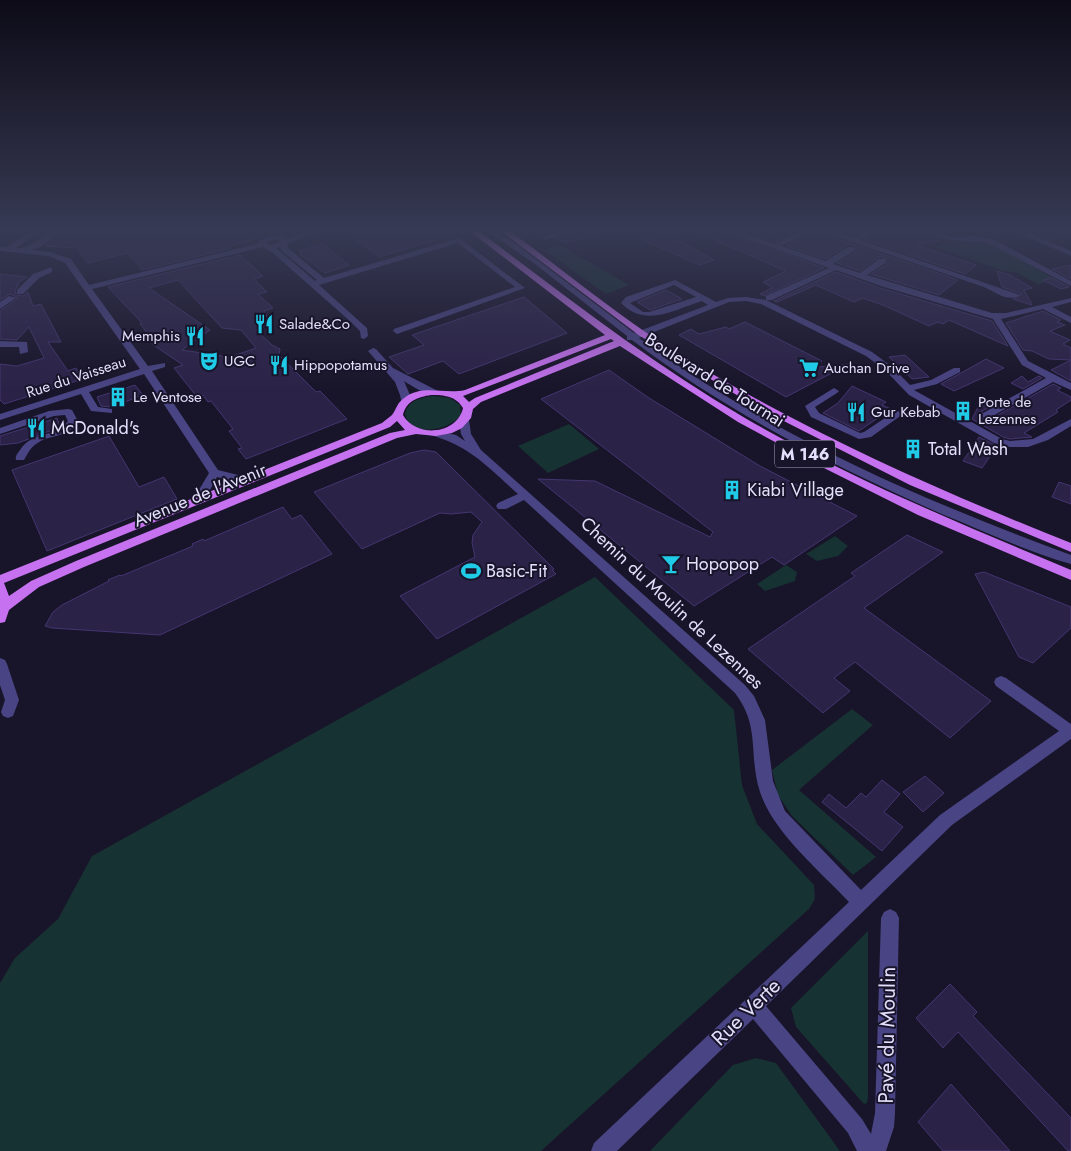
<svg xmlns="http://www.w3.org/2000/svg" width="1071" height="1151" font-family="Jost,sans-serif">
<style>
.green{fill:#173232}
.building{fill:#2b2248;stroke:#443671;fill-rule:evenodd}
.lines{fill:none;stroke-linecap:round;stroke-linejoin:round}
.minor{fill:#494483;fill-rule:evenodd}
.major{fill:#c672f0;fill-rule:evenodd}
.labels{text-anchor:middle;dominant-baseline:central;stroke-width:4;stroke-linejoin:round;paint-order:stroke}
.far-poi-label{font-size:15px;fill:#e4dffc;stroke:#181429;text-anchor:start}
.far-street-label{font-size:15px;fill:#e4dffc;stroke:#181429}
.shield{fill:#181429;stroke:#a7a2bd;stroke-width:1}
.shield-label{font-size:16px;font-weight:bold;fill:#e4dffc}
.street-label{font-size:18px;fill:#e4dffc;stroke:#181429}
.poi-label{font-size:18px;fill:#e4dffc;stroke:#181429;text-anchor:start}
.near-street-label{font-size:21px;fill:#e4dffc;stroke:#181429}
</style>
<rect width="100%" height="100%" fill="#181429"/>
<path class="green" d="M975,240L991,243L1057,280L1038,284L1016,272L1004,271L935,247L940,245L939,243Z
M560,245L629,285L606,294L544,250Z
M434,396L450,398L460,405L461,415C450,430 411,439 405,414C408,401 421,397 434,396Z
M569,424L599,449L548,473L518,446Z
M835,536L848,546L838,556L817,561L806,554Z
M786,565L797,572L795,581L765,591L757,584Z
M595,577L734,710L742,785L757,824L814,885L815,899L809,909L541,1151H0V983L15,958L58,919L92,856Z
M852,709L873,725L799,790L876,857L853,875L792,816L778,795L772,770Z
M868,931V1097L867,1103L864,1104L796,1027L791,1008Z
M756,1058L776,1063L840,1151H650L733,1065Z"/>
<path class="building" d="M65,229H245L256,239L230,246L232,248L142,270L128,253L88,263L77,248L46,246Z
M352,229H431L445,237L379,257L351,236L358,234Z
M582,229H604V232L565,243L557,238Z
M673,229L670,236L714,260L699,265L641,239Z
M689,229H718L824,268L764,296L760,294L772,288L763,282L786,271Z
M737,229H801L775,242Z
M832,229H864L854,236Z
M879,229H924L942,240L917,245L976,265L965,274L864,239Z
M1025,229H1071V233L1051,240Z
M815,231L958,280L939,295L871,274L886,265L885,257H878L860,271L837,263L855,253L854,245H847L826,259L786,246Z
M323,244L344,261L349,265L325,273L299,254L302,253L299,251Z
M240,255L263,276L254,279L267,292L258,294L273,308L264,311L272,324L256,330L272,345L280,349L279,355L316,392L320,391L347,419L246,459L238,449L242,448L229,431L233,429L211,401L208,402L203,395L197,397L174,368L183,365L152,344L157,345L140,324L142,323L108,287ZM178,280L222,328L241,330L256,348L224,359L222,356L182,350L210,330L149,288Z
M1071,265V279L1052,269Z
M997,271L1010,275L1032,288L1024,290L1032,305L1013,299L1022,294L1002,287Z
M836,272L880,288L992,321L1008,346L949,320L943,324L938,322L929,326L883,305L863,298L854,302L816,285L777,302L774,301Z
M0,274L27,277L16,285H19L15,290L16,295L23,296L28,292L33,306L41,304L61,342H48L68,371L76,368L83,379L4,404L0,400V364L17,366L44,358L29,327L17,340L0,339V311L18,298L10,294L0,300Z
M1052,278L1069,287L1061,289L1043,280Z
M666,290L682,299L650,310L637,302Z
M524,297L567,333L459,374L443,361L408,374L389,357L424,345L412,335Z
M1043,311L1061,320L1057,322L1065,325L1050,331L1070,340L1063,344L1071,348V360L1049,359L1032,351L1023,350L1006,323Z
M745,322L822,361L809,368L849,364L786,397L679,335L691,329L699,334L726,327L729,329Z
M905,355L929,377L912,379L889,357Z
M986,359L1004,368L954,391L941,384Z
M1071,360V381L1051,370Z
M609,370L649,398L760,466L857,516L784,565L772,557L694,606L538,479L595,481L710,537L713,532L541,399Z
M1022,376L1028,382L1039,376L1042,378L1023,389L1011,383Z
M1053,384L1061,388L1057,390L1071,397V400L1056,410L1058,412L1024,433L1032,437L1010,439L1003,437L972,419L981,401L992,406L982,411V418L991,419Z
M135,385L143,395L112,407L101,406L97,397Z
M852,386L886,402L882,405L891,409L859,431L823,413L838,403Z
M57,418L60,427L18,443L0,445V436Z
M109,436L139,487L164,477L177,499L47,551L12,470Z
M979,437L997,446L982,468L963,461Z
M424,450L436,452L554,569L552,570L556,574L437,639L400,596L475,557L472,543L473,535L482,522L471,512L451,514L440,513L362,549L314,492L410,453Z
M1059,482L1071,486V504L1052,497Z
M283,507L292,519L301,515L332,554L160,635L52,628L45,626L53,612L62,605L109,581L108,580L120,575L121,576L193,546L192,544L203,539L204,541Z
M907,535L943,552L864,608L991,701L950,738L855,662L834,678L850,691L823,713L748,649L855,576L851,573Z
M984,572L1071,607V628L1033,663L1019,657L975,574Z
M925,776L944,793L923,812L903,792Z
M882,780L900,794L884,812L903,827L882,851L822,802L829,794L846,808L861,793L866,797Z
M950,984L977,1012L973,1016L1071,1118V1151H1068L958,1032L943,1048L916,1018Z
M951,1084L1010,1151H943L918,1122Z"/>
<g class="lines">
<path class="minor" d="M35,229H44L16,248C35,250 45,229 63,229L42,246L32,250L50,252L71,259L89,285L257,244C265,235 274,234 285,236L287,239L313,229H324L287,244L288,248L324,278L459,238L525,288L397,334L393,331L394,329L515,287L458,243L319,285L367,328L368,336L364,339L361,338L360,331L351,322L273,253L263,247L92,289L148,366L165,363V367L152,371L218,470L250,478L252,481L246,485L217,477L203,503L199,504L193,500L209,473L144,374L89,392L98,407L112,409V413L91,411L81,394L0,420V414L140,369L65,263L49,256L0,251V247H7ZM274,239L281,241L272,245L266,243ZM280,247L282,251L317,280L315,281L276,248Z
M484,229H493L516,244L634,333L708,305L702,301C673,310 646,328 621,303L626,297L675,280L716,302L728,298L746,297L766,300L872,352L891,366L910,385L931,380L954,368H960V372L937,384L914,390L1002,439L1010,441L1033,439L1071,419V426L1048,440L1028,447H1010L994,443L909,395L885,370L866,356L761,304L746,301L729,302L639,338C769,434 920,499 1071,555V564C1028,552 986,532 944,515C835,467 727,412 632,340H627V336L535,264ZM674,285L696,297L649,312H643L630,303Z
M568,229H580L545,240L541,238Z
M720,229H731L775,244L805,229H815L781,246L826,261L848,247H854V251L833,264L860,273L879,259H885V263L867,275L992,313H1006L1071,298V302L1052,307L1071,317V323L1043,309L1001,319L1028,361L1071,383V390L1053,382L991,417H983V413L1046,378L1022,365L993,319L881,286L836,270L772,300H766V296L829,268Z
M815,229H826L854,238L868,229H877L860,240L1020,295C1009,303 995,292 984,287Z
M926,229H935L949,237L975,236L993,239L1071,281V286L988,243C964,238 947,247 926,229Z
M1010,229H1020L1071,251V256Z
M49,268H52V272L39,278L23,294H17V290L33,274Z
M9,296L16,298L0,309V302Z
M0,341L27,342L28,352L20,354L19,347H0Z
M373,348L376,349L393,368L440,392L438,394C427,396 413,387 404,381L410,395V402L405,405L402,404L400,395L395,382L368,351Z
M834,388L839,391L837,393L815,407L819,413L860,433L864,432L894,412L898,411L903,414L871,437L859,439L811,417L805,406Z
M68,409L72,410L78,421C68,439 51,433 36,444C30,448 27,455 24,460H16C15,456 17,454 20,450C33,430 57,438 68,421L65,415L54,416L0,434V428L49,411Z
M464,417L469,420L471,434L481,450L745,685L754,696L765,720L773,781L785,811L861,890L940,815L1059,731L996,686L994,682L996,678L1001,676L1006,678L1071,724V739L952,825L766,1006L862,1119L871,1134L875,1113L881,918L884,912L890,909L896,912L899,918L895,1113L894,1127L886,1151H857L848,1133L753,1019L617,1151H591L594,1143L849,902C819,870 773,832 760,792C748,755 761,727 735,693L524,500L506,509H498L496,506L498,503L518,494C489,468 469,445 430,435L429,433L434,430L456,435L465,441L461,434L459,420Z
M0,658L5,660L7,664L19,700L13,716L8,718L3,716L1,712L5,700L0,685Z"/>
<path class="major" d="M467,229H476C564,295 649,362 745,418C849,478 961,524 1071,570V580L918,515L812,462L738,422L620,346L481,402L473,409L471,418L462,428L452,433L436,436L416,434L397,438L84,567L39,587L9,610L5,622L0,623V575L382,423C385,420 389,418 392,415C396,410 397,403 403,399C422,383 444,395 465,390L605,335ZM611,339L614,341L475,398L469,402L463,396ZM431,395C444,395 456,396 463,408C457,435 416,438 403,415C406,401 418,397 431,395ZM397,421L405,430L390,433L76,561L31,581L9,596L4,583L390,427Z
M498,229H507C561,268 612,311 668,347C795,427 932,488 1071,543V552L910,485L758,408L640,336Z"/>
</g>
<linearGradient id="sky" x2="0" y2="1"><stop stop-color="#0d0b17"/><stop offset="0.59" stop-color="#373a54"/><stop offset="1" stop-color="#373a54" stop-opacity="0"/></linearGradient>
<rect width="1071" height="390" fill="url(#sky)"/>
<defs>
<symbol id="restaurant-bare" viewBox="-9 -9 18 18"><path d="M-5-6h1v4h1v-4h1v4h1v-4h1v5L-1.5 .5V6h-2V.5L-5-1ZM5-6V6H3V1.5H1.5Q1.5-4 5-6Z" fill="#20cbe7" stroke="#181429" stroke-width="2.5" paint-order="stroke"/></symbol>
<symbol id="theatre-bare" viewBox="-9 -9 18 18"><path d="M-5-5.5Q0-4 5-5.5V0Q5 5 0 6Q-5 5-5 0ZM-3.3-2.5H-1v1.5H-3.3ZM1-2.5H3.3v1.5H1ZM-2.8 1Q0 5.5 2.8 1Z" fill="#20cbe7" stroke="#181429" stroke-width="2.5" paint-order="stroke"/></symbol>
<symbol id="supermarket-bare" viewBox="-9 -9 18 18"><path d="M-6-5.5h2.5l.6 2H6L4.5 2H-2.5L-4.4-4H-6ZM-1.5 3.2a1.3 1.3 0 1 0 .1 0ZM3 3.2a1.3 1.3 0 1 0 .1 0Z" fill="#20cbe7" stroke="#181429" stroke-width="2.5" paint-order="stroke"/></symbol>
<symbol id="building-bare" viewBox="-9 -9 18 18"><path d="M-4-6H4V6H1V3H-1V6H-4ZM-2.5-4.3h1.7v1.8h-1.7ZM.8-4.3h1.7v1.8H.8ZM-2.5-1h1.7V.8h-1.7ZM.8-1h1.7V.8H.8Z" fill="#20cbe7" stroke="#181429" stroke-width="2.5" paint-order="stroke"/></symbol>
<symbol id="bar-bare" viewBox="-9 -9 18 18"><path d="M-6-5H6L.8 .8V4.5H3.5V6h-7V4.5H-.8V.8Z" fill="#20cbe7" stroke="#181429" stroke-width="2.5" paint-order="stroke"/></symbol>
<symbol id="stadium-bare" viewBox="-9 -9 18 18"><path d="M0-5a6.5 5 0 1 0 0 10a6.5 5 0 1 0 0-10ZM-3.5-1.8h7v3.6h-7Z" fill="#20cbe7" stroke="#181429" stroke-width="2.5" paint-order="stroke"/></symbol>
</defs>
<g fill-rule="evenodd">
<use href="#restaurant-bare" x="250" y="310" width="28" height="28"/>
<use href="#restaurant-bare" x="181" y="322" width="28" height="28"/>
<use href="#theatre-bare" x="195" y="347" width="28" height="28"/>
<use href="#restaurant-bare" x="265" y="351" width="28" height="28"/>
<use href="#supermarket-bare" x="795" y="354" width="28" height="28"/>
<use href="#building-bare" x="104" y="383" width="28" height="28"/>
<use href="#building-bare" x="949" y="397" width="28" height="28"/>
<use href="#restaurant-bare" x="842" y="398" width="28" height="28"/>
<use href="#restaurant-bare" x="22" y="414" width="28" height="28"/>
<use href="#building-bare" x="899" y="435" width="28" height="28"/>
<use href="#building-bare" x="718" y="476" width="28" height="28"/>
<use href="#bar-bare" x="657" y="550" width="28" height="28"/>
<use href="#stadium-bare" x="457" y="557" width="28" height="28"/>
</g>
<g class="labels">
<g class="far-poi-label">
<text x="279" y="324">Salade&amp;Co</text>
<text x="180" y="336" text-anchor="end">Memphis</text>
<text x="224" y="361">UGC</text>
<text x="294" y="365">Hippopotamus</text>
<text x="824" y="368">Auchan Drive</text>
<text x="133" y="397">Le Ventose</text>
<text x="978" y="402">Porte de<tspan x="978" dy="17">Lezennes</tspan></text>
<text x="871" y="412">Gur Kebab</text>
</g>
<g class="far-street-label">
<text transform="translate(76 377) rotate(-18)">Rue du Vaisseau</text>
</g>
<rect class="shield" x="775" y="440.5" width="60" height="27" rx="4"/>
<g class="shield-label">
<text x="805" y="454">M 146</text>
</g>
<g class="street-label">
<text transform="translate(715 380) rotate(32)">Boulevard de Tournai</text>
<text transform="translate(200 495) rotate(-22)">Avenue de l'Avenir</text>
<text transform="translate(672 603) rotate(43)">Chemin du Moulin de Lezennes</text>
</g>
<g class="poi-label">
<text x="51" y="428">McDonald's</text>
<text x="928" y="449">Total Wash</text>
<text x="747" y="490">Kiabi Village</text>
<text x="686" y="564">Hopopop</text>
<text x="486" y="571">Basic-Fit</text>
</g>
<g class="near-street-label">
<text transform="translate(746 1012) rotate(-44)">Rue Verte</text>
<text transform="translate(887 1035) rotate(-89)">Pavé du Moulin</text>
</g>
</g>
</svg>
